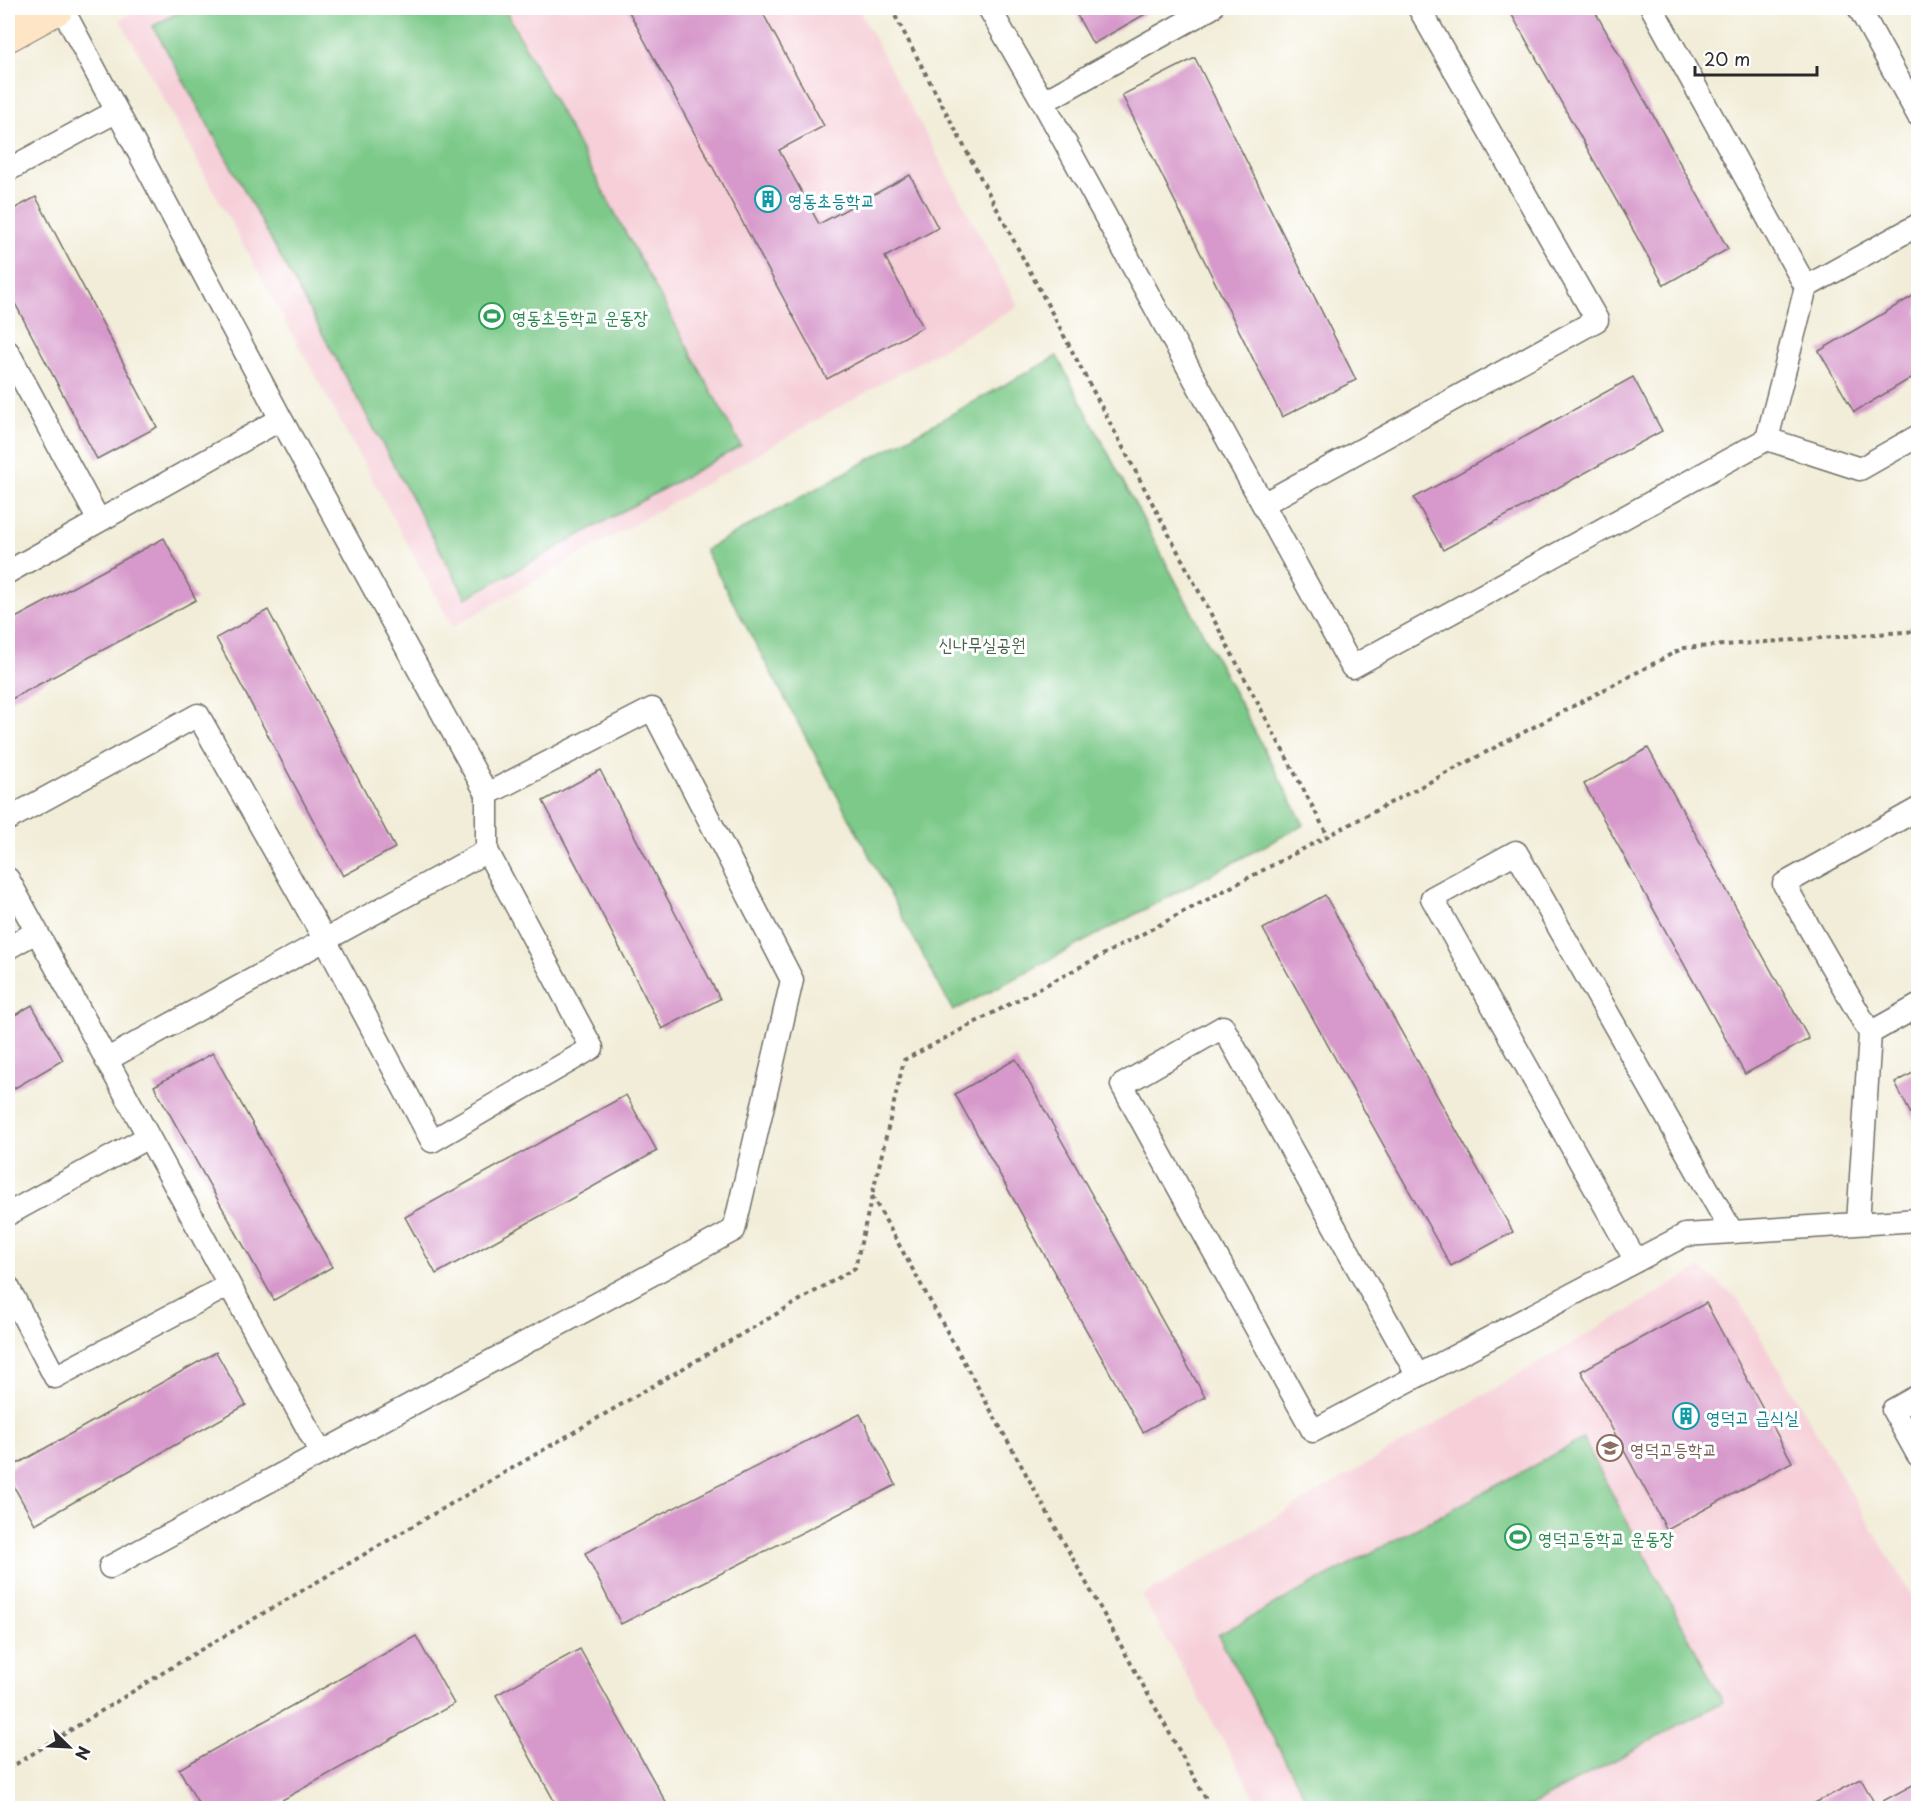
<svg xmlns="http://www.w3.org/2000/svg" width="1926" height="1816" font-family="'Playpen Sans','Poor Story',sans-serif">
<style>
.built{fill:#f6cfd8}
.green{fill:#7bc989;stroke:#537a5a;stroke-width:1.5}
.building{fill:#d799cb}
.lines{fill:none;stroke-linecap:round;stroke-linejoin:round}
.lane-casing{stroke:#716f68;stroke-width:25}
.secondary-casing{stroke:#716f68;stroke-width:35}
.path{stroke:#716f68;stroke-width:4;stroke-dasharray:4.5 4.5;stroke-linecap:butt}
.lane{stroke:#fff;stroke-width:22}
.secondary{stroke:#fee5c5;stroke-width:33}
.labels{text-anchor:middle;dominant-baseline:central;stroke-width:6;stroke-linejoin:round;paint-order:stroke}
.culture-label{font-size:18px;fill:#0d838f;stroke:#fff;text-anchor:start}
.leisure-label{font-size:18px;fill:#27864d;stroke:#fff;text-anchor:start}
.park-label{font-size:18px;fill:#47624c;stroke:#fff}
.education-label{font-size:18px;fill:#785e54;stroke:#fff;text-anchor:start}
</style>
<rect width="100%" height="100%" fill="#fff"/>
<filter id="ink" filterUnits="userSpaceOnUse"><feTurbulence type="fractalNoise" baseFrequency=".0167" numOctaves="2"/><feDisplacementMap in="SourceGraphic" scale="12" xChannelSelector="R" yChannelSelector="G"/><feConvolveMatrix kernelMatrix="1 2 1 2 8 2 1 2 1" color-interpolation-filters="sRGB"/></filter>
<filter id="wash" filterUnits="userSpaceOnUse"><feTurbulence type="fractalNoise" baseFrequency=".008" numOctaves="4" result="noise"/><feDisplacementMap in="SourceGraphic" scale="24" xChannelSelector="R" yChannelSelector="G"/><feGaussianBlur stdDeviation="1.35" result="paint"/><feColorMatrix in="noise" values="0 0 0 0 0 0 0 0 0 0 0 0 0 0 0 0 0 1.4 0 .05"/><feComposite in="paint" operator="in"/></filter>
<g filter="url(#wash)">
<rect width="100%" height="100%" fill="#f2edd8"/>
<path class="built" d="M141,8H858L1018,306L453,627L120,20Z
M1700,1268L1738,1299L1918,1607V1808H1261L1142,1596Z"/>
<path class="green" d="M186,8H504L741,446L466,598L242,186L153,26Z
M1057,356L1304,825L953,1011L705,550Z
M1583,1439L1723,1702L1526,1808H1311L1218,1635Z"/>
<g id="blocks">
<path class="building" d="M627,8H760L824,126L779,150L819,224L910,175L938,228L885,257L923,327L827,379Z
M1073,8H1153L1154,9L1093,44Z
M1508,8H1593L1728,249L1664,285Z
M1195,58L1356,380L1282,417L1122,95Z
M36,197L157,427L97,459L8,290V212Z
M1918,293V374L1854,412L1819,351Z
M1633,377L1662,431L1443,550L1414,498Z
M164,538L196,600L8,701V622Z
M268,610L395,848L343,876L216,638Z
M1648,748L1809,1039L1745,1074L1584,784Z
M600,770L720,999L662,1029L543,801Z
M1325,895L1513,1232L1451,1266L1263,929Z
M32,1005L63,1060L8,1092V1019Z
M213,1053L332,1267L274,1300L154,1086Z
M1016,1059L1205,1397L1143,1432L955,1094Z
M1918,1070V1128L1895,1083Z
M626,1095L657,1151L436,1274L405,1217Z
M1706,1303L1792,1462L1667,1530L1581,1371Z
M216,1352L246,1405L35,1524L8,1476V1469Z
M860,1414L896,1485L621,1624L585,1553Z
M416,1636L454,1704L268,1808H201L179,1769Z
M580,1649L669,1808H558L496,1695Z
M1861,1779L1877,1808H1805Z
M1918,1782V1808H1887L1883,1801Z"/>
</g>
</g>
<g filter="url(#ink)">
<use href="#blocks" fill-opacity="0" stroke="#716f68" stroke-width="1.5"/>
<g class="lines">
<defs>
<path id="lane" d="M62,8L281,419L487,794V851L106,1060
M989,8L1043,102L1352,667L1767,439
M1652,8L1806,287L1767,439L1860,469L1918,436
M1859,8L1918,115
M1043,102L1211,8
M8,170L117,111
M1806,287L1918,225
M8,352L99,521
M1263,504L1597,320L1419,8
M8,572L281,419
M8,819L198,715L325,940L432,1141L592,1048L487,851
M8,879L321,1453
M8,948L36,932
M1870,1033L1918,1006
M8,1214L148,1137
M1858,1224L1870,1033L1784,884L1918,809
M1636,1261L1432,898L1516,852L1732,1232
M8,1287L55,1377L229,1285
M1418,1376L1223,1027L1122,1085L1313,1431L1685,1235L1918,1220
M1918,1396L1893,1410L1918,1455
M110,1567L734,1230L792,980L652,709L487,794"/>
<path id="secondary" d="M8,35L57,8"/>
</defs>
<use href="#lane" class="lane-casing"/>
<use href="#secondary" class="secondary-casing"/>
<path class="path" d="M891,8L1328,836
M872,1196L1211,1808
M8,1769L185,1659L855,1268L904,1060L1683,648L1918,631"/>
<use href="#lane" class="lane"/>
<use href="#secondary" class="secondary"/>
</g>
</g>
<defs>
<symbol id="building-ring" viewBox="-11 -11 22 22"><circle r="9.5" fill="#fff" stroke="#0f9aa8" stroke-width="1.5"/><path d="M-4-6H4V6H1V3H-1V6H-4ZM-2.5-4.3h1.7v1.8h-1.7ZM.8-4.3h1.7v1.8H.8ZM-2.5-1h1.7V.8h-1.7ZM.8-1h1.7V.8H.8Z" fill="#0f9aa8"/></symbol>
<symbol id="stadium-ring" viewBox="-11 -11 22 22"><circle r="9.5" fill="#fff" stroke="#2e9e5b" stroke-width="1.5"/><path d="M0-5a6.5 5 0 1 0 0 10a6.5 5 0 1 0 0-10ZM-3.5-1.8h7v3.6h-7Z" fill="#2e9e5b"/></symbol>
<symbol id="school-ring" viewBox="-11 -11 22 22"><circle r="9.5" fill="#fff" stroke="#8d6e63" stroke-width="1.5"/><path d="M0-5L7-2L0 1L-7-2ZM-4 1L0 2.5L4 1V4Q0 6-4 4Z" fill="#8d6e63"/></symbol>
</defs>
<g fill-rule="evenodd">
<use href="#building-ring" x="753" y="184" width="30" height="30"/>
<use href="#stadium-ring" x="477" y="301" width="30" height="30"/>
<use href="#building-ring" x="1671" y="1401" width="30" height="30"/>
<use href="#school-ring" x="1595" y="1433" width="30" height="30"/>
<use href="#stadium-ring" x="1503" y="1522" width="30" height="30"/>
</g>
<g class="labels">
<g class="culture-label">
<text x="788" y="199">영동초등학교</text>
<text x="1706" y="1416">영덕고 급식실</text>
</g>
<g class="leisure-label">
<text x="512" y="316">영동초등학교 운동장</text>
<text x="1538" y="1537">영덕고등학교 운동장</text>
</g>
<g class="park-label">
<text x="982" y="643">신나무실공원</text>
</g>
<g class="education-label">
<text x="1630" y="1448">영덕고등학교</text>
</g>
</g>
<rect width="1926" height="1816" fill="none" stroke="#fff" stroke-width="30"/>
<g transform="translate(69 1747) rotate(114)" stroke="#ffffff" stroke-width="4.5" paint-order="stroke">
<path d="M0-4.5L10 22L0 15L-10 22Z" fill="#2b2b2b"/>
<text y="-9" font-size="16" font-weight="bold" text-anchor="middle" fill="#2b2b2b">N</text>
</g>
<path d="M1695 66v9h122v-9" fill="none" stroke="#2b2b2b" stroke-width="3"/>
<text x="1704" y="66" font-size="18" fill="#2b2b2b" stroke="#ffffff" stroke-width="4.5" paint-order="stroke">20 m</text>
</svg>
